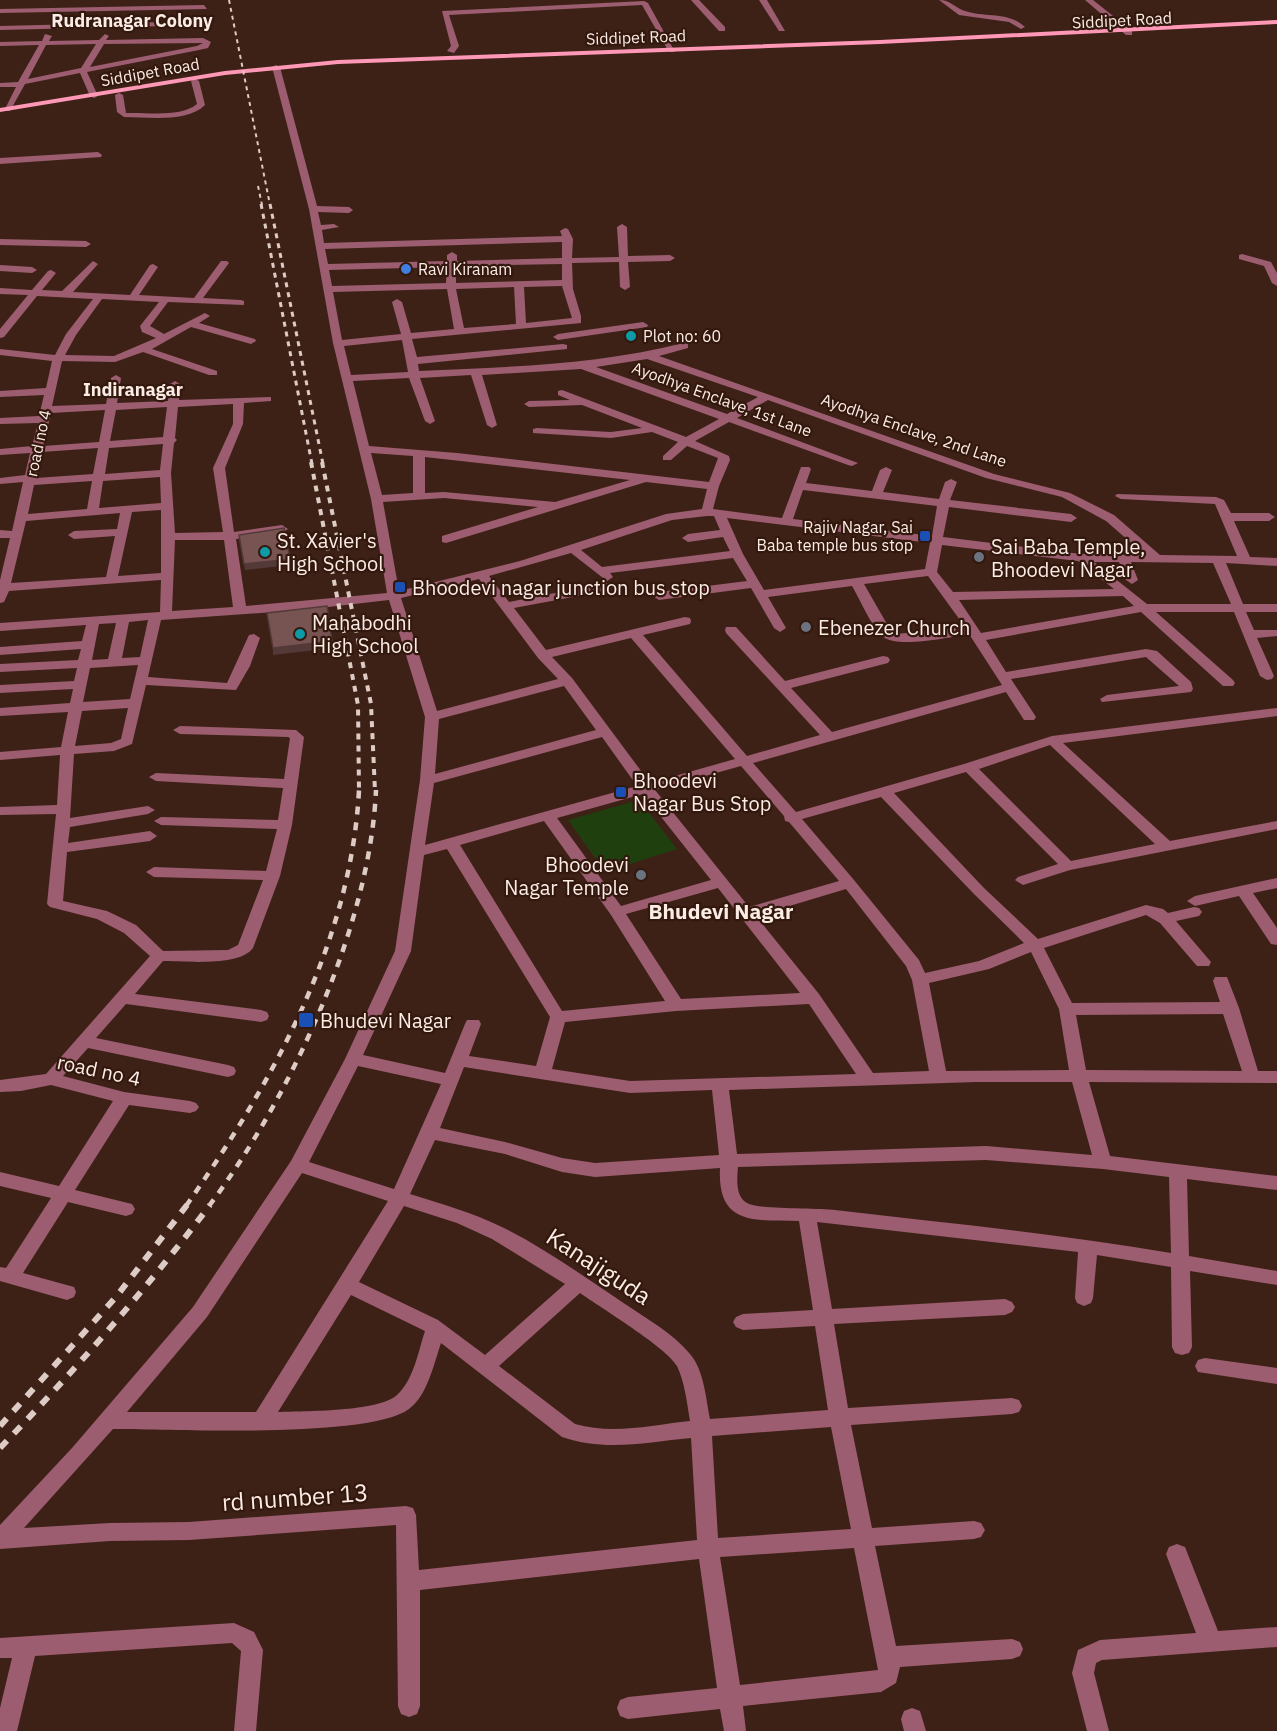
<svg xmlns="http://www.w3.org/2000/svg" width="1277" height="1731" font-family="'IBM Plex Sans',sans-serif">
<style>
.green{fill:#1f3f0e}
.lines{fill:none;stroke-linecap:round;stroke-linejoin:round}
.minor{fill:#9c5d70;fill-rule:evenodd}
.major{fill:#ff98b7;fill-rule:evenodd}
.rail-far4{stroke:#ddcbc5;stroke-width:2;stroke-dasharray:4 4;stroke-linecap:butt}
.rail-far3{stroke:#ddcbc5;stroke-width:3;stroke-dasharray:5 5;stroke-linecap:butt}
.rail-far2{stroke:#ddcbc5;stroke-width:4;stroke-dasharray:6 6;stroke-linecap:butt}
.rail-far1{stroke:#ddcbc5;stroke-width:4.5;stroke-dasharray:8 8;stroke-linecap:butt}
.rail{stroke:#ddcbc5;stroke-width:6;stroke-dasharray:10 10;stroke-linecap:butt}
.shaded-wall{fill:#533a39}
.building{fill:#775352;stroke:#533a39;stroke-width:1.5}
.shop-dot{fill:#3f7fe0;stroke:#33180d;stroke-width:2}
.culture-dot{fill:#0f9aa8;stroke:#33180d;stroke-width:2}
.transit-dot{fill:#1a4fb4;stroke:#33180d;stroke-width:2}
.worship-dot{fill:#6b7280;stroke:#33180d;stroke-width:2}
.labels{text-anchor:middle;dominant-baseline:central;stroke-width:4.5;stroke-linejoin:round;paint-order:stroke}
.far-street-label{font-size:16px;fill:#fcece6;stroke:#33180d}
.far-poi-label{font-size:16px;fill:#fcece6;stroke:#33180d;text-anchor:start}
.far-neighbourhood-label{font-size:18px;font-weight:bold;fill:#fcece6;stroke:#33180d}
.poi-label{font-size:20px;fill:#fcece6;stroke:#33180d;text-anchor:start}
.street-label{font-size:20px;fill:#fcece6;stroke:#33180d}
.neighbourhood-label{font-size:21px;font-weight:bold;fill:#fcece6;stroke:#33180d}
.near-street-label{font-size:24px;fill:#fcece6;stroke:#33180d}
</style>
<rect width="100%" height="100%" fill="#3e2116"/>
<path class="green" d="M639,800L677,849L605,872L568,820Z"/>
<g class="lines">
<path class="minor" d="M691,0H699L725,27V31H719Z
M759,0H767L785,31H779Z
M939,0C951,0 955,8 965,11C986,18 1008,11 1025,27L1021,29L1009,22L959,15Z
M1085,0H1093L1132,31V35H1126Z
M644,1L648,3L675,52H669L642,5L449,15L459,46L454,53L447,51L451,46L442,11Z
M204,5L207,9L0,13V9Z
M204,21L207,25L0,30V26Z
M45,34L52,36L49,41L99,40L105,34L109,36L106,40L203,38L211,42L208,48L199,50L87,72L98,96L94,98L90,96L80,73L25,84L10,111H4L16,87H0V83L18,82L39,45L0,46V42L42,41ZM203,43L197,46L90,67L104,44ZM96,44L81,68L28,79L46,45Z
M276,65L280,67L317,206L349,207L353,210L349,213L318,212L321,225L334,224L339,227L322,230L324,243L562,236L560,231L565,228L568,229L573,239L572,258L619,257L617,227L622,224L627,227L628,256L670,255L675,258L670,261L628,262L630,287L625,290L620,287L619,262L572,263L573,289L581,316V323L412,339L417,357L563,344L567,345V349L418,364L419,371C509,367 596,365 684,343L688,344V348L659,356L994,474L1070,493L1114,515L1160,555L1237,556L1215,504L1121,499L1115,496L1117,494L1216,497L1224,500L1231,513H1269L1275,517L1269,521H1234L1250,557L1277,558V566L1226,563L1243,604H1277V612H1246L1254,630H1277V636L1257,638L1274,676L1272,679L1267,680L1260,676L1234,612H1156L1233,680L1235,683L1233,686H1223L1141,612L986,640L1006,672L1146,649L1157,651L1191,682L1193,689L1191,692L1102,702L1100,699L1107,695L1179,686L1146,657L1011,679L1036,717L1034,720H1024L1006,692L753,763L796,812L964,764L1052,736L1277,708V716L1063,743L1170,841L1277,821V829L1070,870L1023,885L1015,880L1018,877L1058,864L966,772L894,793L984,888L1038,939L1146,905L1163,909L1168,913L1194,907L1199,908L1202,912L1199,916L1176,921L1211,962L1209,966H1197L1160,923L1146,915L1044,948L1072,1003L1220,1002L1213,981L1215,977H1227L1239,1008L1258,1071H1277V1083L1089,1082L1110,1156L1277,1176V1190L1187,1179L1189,1256L1277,1271V1285L1190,1271L1192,1347L1189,1353L1182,1355L1175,1353L1172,1347L1171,1267L1097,1255L1093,1298L1091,1303L1084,1306L1077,1303L1075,1298L1078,1252L817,1222L832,1309L1005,1299L1012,1302L1015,1307L1012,1312L1005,1315L834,1324L848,1408L1012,1398L1019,1400L1022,1406L1019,1412L1012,1414L851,1425L872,1528L974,1521L981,1523L985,1530L981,1537L974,1539L875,1546L896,1646L1012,1639L1020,1642L1023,1649L1020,1656L1012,1659L900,1667L896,1683L881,1692L743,1706L746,1731H724L720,1709L628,1719L620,1716L617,1708L620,1700L628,1697L717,1688L699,1559L420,1590V1706L417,1714L409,1717L401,1714L398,1706L396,1525L189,1540L110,1541L0,1549V1525L72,1448L193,1307L291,1161L345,1059L395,951L420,780L425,717L389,600L302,610L161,620L148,677L227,683L249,635L254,634L260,638L250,666L236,690L146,685L132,744L114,751L74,754L70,818L148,806L155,810L148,814L70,827L68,843L150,831L157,836L150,841L67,852L63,901L107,911L136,925L163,951L228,950L238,945L263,880L154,877L146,872L154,867L266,871L277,829L161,825L154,821L161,817L278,820L283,788L156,781L149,777L156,773L284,779L290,738L288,737L180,734L173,730L180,726L296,730L304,737L292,825L280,876L253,948C239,967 186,961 163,961L135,994L261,1010L267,1012L269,1016L267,1020L261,1022L126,1004L96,1038L228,1065L234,1067L236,1071L234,1075L228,1077L88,1048L63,1076L124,1092L190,1101L196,1103L199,1107L196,1111L190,1113L129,1105L75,1190L132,1204L135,1209L132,1214L126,1216L68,1202L23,1273L74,1287L76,1292L74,1297L67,1300L0,1281V1267L6,1268L51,1198L0,1186V1172L59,1186L113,1101L51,1085L21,1091L0,1092V1080L46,1074L150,956L124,933L97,919L50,907L47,904L56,814L0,815V807L57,805L60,755L0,760V752L61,747L68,712L0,716V708L70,703L73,689L0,693V685L74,681L77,668L0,672V664L78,660L81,649L0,655V647L82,641L86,625L0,631V623L160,612L161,580L9,591L4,602L0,603V580L10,538H0V530L12,531L23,482L0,484V478L25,475L30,453L0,455V449L32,446L38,423L0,424V418L39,416L44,395L0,397V391L46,388L52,361L0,355V349L55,355L66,334L93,299L37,296L4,337L0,338V329L28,295L0,294V288L32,290L48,271L51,270L56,273L42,290L62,291L93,261L98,264L73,292L130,295L150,265L153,264L158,267L139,295L194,298L221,261H227L229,263L203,298L241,300L244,301V305L168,302L150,326L164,334L205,313L210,316L199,323L255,339L256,341L251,344L191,327L152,349L217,371V375H209L143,352L115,362L62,361L52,406L106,404L111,378L116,375L121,378L117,403L168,401L170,384L175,381L180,384L179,400L271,397V401L244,403L243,424L225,468L234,532L282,525L288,529L282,533L236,539L246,606L387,593L371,499L333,343L309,209L272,67ZM562,242V258L457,261V255L452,252L447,255V261L328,264L325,249ZM562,264V280L456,283V266ZM447,267L446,283L332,286L329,270ZM562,286L572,318L526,323L524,287ZM514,287L516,324L464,328L456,289ZM447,289L454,329L411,333L402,302L397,299L392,302L401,334L342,340L333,292ZM102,299L159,302L140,326L142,332L156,338L114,356L65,355L76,335ZM402,340L408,372L351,375L344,346ZM647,359L758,397L727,414L596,367ZM581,369L719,419L686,437L562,390L558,391V395L570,400L529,401L524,404L529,407L582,405L642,428L611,432L537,428L533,429V433L611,438L652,432L678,442L663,456V460H671L687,446L718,458L709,482L457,453L369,446L353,381L409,378L425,421L430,424L435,421L420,378L471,375L487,425L492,428L497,425L482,375ZM768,400L986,478L1062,497L1106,521L1145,555L1081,554L943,537L949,507L1071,522L1077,518L1071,514L950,500L957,482L951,479L945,482L939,499L883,492L892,470L886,467L880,470L872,491L806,483L811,469L809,467H801L782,518L713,509L719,486L730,460L729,456L695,441L729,422L848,465L852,466L858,463L737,418ZM233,404V424L213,468L223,532L175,533L171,473L174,443L177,440L175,438L178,407ZM167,407L163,437L110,441L116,410ZM105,410L99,442L43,446L51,413ZM163,444L160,470L105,474L109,448ZM98,448L93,474L36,478L42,452ZM371,453L413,456V493L382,495ZM425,457L630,480L555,502L444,492L425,493ZM160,477L161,503L99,508L103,481ZM92,481L87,509L28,514L34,485ZM646,482L707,489L702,509L666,514L520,561L399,591L383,502L444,498L538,507L442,536V542L446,543ZM803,490L937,506L932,536L793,519ZM161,510V573L118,576L132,512ZM120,513L117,529L74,531L68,535L74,539L115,536L106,577L11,583L26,521ZM707,516H714L720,530L688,534L682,538L688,542L723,537L730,551L602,567L581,550L672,520ZM727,518L930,543L925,569L764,590L743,554ZM175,540H224L233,607L172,611ZM942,545L1078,561L1114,589L953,592L937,572ZM571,553L607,581L613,577L610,573L733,558L747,581L659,592L653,596L659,600L751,588L774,628L780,632L786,628L768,597L852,586C861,601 869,622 881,635C894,650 950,637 969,634L1002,685L832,732L791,688L888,663L890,660L888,657L883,656L785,681L736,627H726L725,630L726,633L820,735L747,756L643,635L690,624L691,621L690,618L685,617L546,650L514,608L610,590L612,587L610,584L606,583L509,602L489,576ZM1094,562H1119L1126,580L1132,584L1138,580L1131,562L1213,563L1231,604H1147ZM928,576L965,627L896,634L891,631L864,584ZM479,579L538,658L558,679L437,711L401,598ZM1123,596L1134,606L981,633L959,600ZM148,620L140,657L122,658L129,622ZM116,623L108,659L92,660L99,624ZM631,638L735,759L650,783L572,678L552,657ZM138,665L130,699L83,702L90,668ZM564,686L596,730L435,774L439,719ZM128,708L121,739L111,743L75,746L82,711ZM602,737L637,786L425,845L434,783ZM1050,745L1155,844L1071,861L979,769ZM741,766L784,816L785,821L789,822L839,881L749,907L655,790ZM643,794L711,880L621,906L557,818ZM881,797L974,894L1024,943L979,961L925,973L919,960L854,880L802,819ZM544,821L611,915L665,1001L562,1011L460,845ZM447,849L550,1017L536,1066L469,1056L481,1024L479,1020H467L465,1024L445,1073L363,1055L411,951L424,855ZM718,888L800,993L681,999L626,914ZM846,889L906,966L912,980L929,1071L873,1073L819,994L756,916ZM1031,952L1059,1009L1069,1070L946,1071L929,983L989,969ZM809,1004L856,1074L630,1081L552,1069L565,1022L676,1011ZM1223,1014L1242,1071L1086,1070L1076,1015ZM358,1066L441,1084L394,1189L309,1162ZM464,1067L630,1093L712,1090L719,1155L595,1163L562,1158L505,1142L440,1128ZM976,1082H1072L1092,1155L986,1146L737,1154L729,1090ZM435,1140L505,1154L562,1172L595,1177L720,1168C717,1226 755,1220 799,1221L813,1310L743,1314L736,1317L733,1322L736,1327L743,1330L815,1326L828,1410L710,1419C706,1399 704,1370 690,1354C673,1333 647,1319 625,1304C586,1278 546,1249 504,1228C474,1213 442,1204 410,1194ZM986,1160L1103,1169L1169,1177L1171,1253C1059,1234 947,1223 835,1210C817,1208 760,1209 749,1204C735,1198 737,1180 738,1167ZM302,1173L388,1201L256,1412H127L207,1317ZM404,1206L457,1223L492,1239L565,1284L485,1355L438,1320L359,1282ZM580,1293C601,1308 666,1347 677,1366C685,1383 687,1403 690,1421C652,1425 613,1435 575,1424L499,1366ZM351,1295L425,1331C418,1352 414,1379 397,1395C379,1412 303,1411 278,1412ZM441,1343L562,1437C606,1452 647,1442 691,1438L697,1540L419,1570L416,1515L413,1508L406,1506L189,1522L110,1523L24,1528L113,1429C171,1429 368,1439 409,1409C427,1396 434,1364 441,1343ZM831,1427L851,1529L718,1538L712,1436ZM854,1548L878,1670L740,1685L720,1557Z
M195,79L199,81L205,105C187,123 148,117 124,117L117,112L115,95L119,93L123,95L126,113C147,112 180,118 197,104L191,81Z
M98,152L102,155L101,157L0,164V158Z
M0,239L86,241L91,244L86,247L0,245Z
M1242,254L1271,262L1277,273V286L1272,283L1264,266L1239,259V255Z
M0,265L32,267L37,270L32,273L0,271Z
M643,322L648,325L647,327L558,340L553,337L558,334Z
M1277,878V888L1253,893L1277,928V945L1271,944L1239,896L1195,906L1187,901L1195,896Z
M1205,1358L1277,1368V1384L1198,1372L1195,1366L1198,1360Z
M1177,1544L1185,1547L1218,1631L1277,1627V1647L1102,1660L1096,1663L1094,1673L1109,1731H1087L1072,1673L1078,1650L1100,1640L1196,1633L1166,1554L1169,1547Z
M234,1623L254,1632L263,1650L256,1731H234L241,1651L232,1643L35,1656L17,1731H0V1708L12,1658H0V1638Z
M912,1708L920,1711L926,1731H904L901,1719L904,1711Z"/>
<path class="major" d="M1277,20V24L880,44L338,64L225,75L0,112V108L225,71L338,60L880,40Z"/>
<path class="rail-far4" d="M229,0L270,205
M258,186L262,205"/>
<path class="rail-far3" d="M261,204L312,464
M270,204L323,464"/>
<path class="rail-far2" d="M311,462L358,705L359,791
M322,462L371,704L375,791"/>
<path class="rail-far1" d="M186,1206C272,1083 351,943 359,790
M209,1206C290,1098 370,927 376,790"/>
<path class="rail" d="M0,1426L116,1297L187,1205
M0,1448C75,1370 145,1291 210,1205"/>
</g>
<path class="shaded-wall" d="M290,559V565L245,570L244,564Z
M332,641L333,648L273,655V648Z"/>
<path class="building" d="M284,528L290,559L244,564L239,535Z
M327,606L332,641L273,648L267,613Z"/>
<circle class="shop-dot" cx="406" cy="269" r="6"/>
<g class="culture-dot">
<circle cx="631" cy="336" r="6"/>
<circle cx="265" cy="552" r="6"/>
<circle cx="300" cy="634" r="6"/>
</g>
<g class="transit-dot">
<rect x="919" y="530" width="12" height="12" rx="3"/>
<rect x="394" y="581" width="12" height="12" rx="3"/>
<rect x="615" y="786" width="12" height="12" rx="3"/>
<rect x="298" y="1012" width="16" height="16" rx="3"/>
</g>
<g class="worship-dot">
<circle cx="979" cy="557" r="6"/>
<circle cx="806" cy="627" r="6"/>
<circle cx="641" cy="875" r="6"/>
</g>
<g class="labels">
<g class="far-street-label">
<text transform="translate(1122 20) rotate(-3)">Siddipet Road</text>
<text transform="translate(636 37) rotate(-2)">Siddipet Road</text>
<text transform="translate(150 72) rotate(-10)">Siddipet Road</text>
<text transform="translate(722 399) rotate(20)">Ayodhya Enclave, 1st Lane</text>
<text transform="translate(914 430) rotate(19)">Ayodhya Enclave, 2nd Lane</text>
<text transform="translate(38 443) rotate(-78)">road no 4</text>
</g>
<g class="far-poi-label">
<text x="418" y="269">Ravi Kiranam</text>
<text x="643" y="336">Plot no: 60</text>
<text x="913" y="527" text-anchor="end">Rajiv Nagar, Sai<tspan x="913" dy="18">Baba temple bus stop</tspan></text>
</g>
<g class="far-neighbourhood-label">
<text x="132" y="20">Rudranagar Colony</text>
<text x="133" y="389">Indiranagar</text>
</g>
<g class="poi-label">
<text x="277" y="540">St. Xavier's<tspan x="277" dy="23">High School</tspan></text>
<text x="991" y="546">Sai Baba Temple,<tspan x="991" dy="23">Bhoodevi Nagar</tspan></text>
<text x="412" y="587">Bhoodevi nagar junction bus stop</text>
<text x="312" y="622">Mahabodhi<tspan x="312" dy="23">High School</tspan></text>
<text x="818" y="627">Ebenezer Church</text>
<text x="633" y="780">Bhoodevi<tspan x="633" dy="23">Nagar Bus Stop</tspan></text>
<text x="629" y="864" text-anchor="end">Bhoodevi<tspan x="629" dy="23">Nagar Temple</tspan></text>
<text x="320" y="1020">Bhudevi Nagar</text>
</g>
<g class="street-label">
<text transform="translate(99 1070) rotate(12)">road no 4</text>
</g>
<g class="neighbourhood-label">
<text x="721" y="911">Bhudevi Nagar</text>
</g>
<g class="near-street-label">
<text transform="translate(599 1266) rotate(33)">Kanajiguda</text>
<text transform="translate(295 1497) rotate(-4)">rd number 13</text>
</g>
</g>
</svg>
